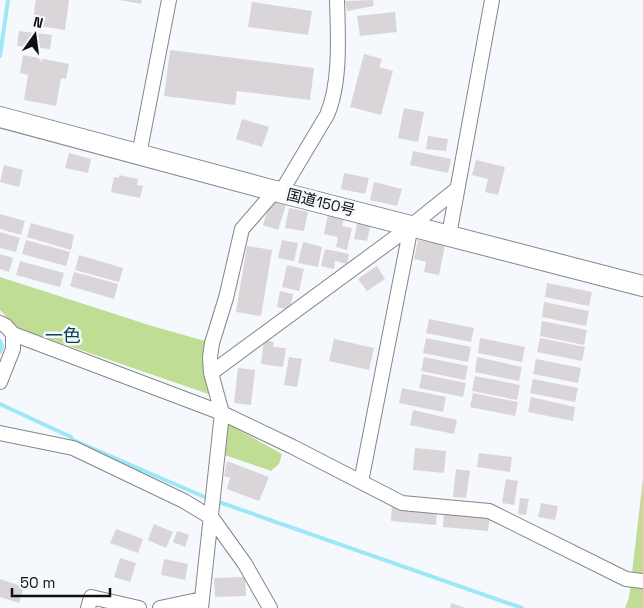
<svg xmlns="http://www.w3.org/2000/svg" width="643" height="608" font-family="'Space Grotesk','Noto Sans JP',sans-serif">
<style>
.green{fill:#c0de93}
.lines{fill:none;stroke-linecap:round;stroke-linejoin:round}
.stream{stroke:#9de8f7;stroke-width:4}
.building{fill:#dad5d8}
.minor-casing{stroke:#84878a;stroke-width:16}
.highway-casing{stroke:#84878a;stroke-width:22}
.minor{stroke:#fff;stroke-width:14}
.highway{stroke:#fff;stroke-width:20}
.labels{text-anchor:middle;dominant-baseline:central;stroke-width:5;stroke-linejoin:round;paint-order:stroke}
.street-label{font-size:15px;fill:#0f1011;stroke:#f5f8fc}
.quarter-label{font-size:18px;fill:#02424c;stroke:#f5f8fc}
</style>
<rect width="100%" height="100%" fill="#f5f8fc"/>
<path class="green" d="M0,277L152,326L212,343L217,397L17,328L0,310Z
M226,423L282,454L279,464L271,471L222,454Z
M643,479V608H625L629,598Z"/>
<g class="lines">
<path class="stream" d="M0,56L8,0
M0,341L2,346L0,352
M0,404L71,437L73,440L209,499
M216,501L522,608"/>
</g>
<path class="building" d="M36,0H69L65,30L32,25Z
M120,0H142L141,4Z
M373,0L374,6L347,11L345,1Z
M252,2L312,11L308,35L248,27Z
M395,12L397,32L360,36L357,16Z
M19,31L52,35L50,49L17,46Z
M170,50L314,68L310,100L237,91L235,105L164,96Z
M364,54L382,59L379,67L393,71L381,115L350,107Z
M23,55L69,64L66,79L61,78L56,106L24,100L28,75L20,73Z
M404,108L424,112L418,142L398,138Z
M242,119L269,127L262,147L236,139Z
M428,136L448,139L446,151L426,149Z
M413,151L451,159L448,173L410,165Z
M69,153L91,159L88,173L65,168Z
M476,160L505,167L498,195L485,192L488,179L472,175Z
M4,165L23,170L19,187L0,182Z
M344,173L369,178L365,194L341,189Z
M119,175L138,179L137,185L143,186L140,198L111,192L114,177L119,178Z
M374,182L402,189L397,206L370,200Z
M271,200L286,205L278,230L263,225Z
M289,208L308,212L304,231L285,228Z
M0,214L25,221L21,235L0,229Z
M328,215L344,219L342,226L352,228L347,250L336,247L338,237L324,234Z
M358,219L371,222L367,241L354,239Z
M31,223L74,235L71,250L27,237Z
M0,232L20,238L16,252L0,248Z
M26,240L70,252L66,266L22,254Z
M282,240L298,243L294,261L278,258Z
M418,240L445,245L439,275L424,272L426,262L414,259Z
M303,242L322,247L318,267L298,263Z
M247,246L272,250L261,316L236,312Z
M325,249L349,254L347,264L335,261L334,269L321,266Z
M0,254L13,258L9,272L0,269Z
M79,255L123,268L119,282L75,270Z
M20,261L64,273L60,287L16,275Z
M287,265L304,269L299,291L282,287Z
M377,266L385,279L367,291L358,279Z
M74,272L118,284L114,299L70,286Z
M547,283L592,292L589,306L545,297Z
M280,291L293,294L290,310L277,307Z
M544,302L589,311L586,326L542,317Z
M429,319L474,328L471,342L426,333Z
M542,321L587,330L584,345L540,336Z
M426,338L471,347L468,362L423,353Z
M480,338L525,347L522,362L478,353Z
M540,338L585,347L582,361L537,352Z
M334,339L374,348L369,370L329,361Z
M264,340L274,342L273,347L286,348L283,367L261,364Z
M289,357L302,359L297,387L284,385Z
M424,357L468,366L465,380L421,371Z
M477,357L522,367L519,381L475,372Z
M536,359L581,368L578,383L533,374Z
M238,368L255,370L251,405L234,403Z
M422,374L466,383L463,397L419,388Z
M475,376L520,385L517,400L472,391Z
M533,379L578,388L575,402L530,393Z
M402,388L446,397L443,412L399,403Z
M473,393L518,402L515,416L470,407Z
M531,397L575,407L573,421L528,412Z
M413,410L457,420L454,434L410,425Z
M415,448L446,451L444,473L413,470Z
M479,453L512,457L510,472L477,467Z
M227,461L269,477L259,501L227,489L230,478L224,476Z
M456,469L470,471L466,498L453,497Z
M506,479L518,481L514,505L502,503Z
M520,498L529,499L526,515L518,514Z
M541,503L558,506L555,520L538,517Z
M392,506L437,510L436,525L391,521Z
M444,512L490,516L488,531L443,527Z
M154,524L173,532L166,548L148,540Z
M116,529L143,539L138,553L110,543Z
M177,531L189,535L185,547L173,542Z
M120,558L136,563L130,582L114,577Z
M164,559L188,564L185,580L161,575Z
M245,577L246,596L215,597L214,578Z
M0,579L24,587L19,603L0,597Z
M451,603L466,608H450Z"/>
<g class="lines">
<defs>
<path id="minor" d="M139,155L169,0
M281,192L327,115C341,83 338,35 337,0
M449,235L492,0
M0,323L6,326L13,334V349L0,382
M13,334L222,413L293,447L402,503L489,511L626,579L643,581
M211,373L411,226L457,189
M0,433L73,448L184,501L212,518L245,564L270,608
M361,482L411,226
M88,608L91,597L139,608
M160,608L202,599
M201,608L222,413L211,373L210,357L212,343L226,298L242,229L275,191"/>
<path id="highway" d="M0,117L275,191L643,286"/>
</defs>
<use href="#minor" class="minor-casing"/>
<use href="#highway" class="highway-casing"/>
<use href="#minor" class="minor"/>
<use href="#highway" class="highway"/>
</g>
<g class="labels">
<g class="street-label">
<text transform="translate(321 202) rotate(14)">国道150号</text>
</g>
<g class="quarter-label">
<text x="63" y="335">一色</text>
</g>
</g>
<g transform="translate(35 35) rotate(14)" stroke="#f5f8fc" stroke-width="4" paint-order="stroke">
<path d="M0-4L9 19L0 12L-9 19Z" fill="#0f1011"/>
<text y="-8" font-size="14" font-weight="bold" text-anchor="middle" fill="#0f1011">N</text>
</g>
<path d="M12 588v8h98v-8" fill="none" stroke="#0f1011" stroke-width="2.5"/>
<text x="20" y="588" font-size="15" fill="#0f1011" stroke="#f5f8fc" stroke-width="4" paint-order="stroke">50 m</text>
</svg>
